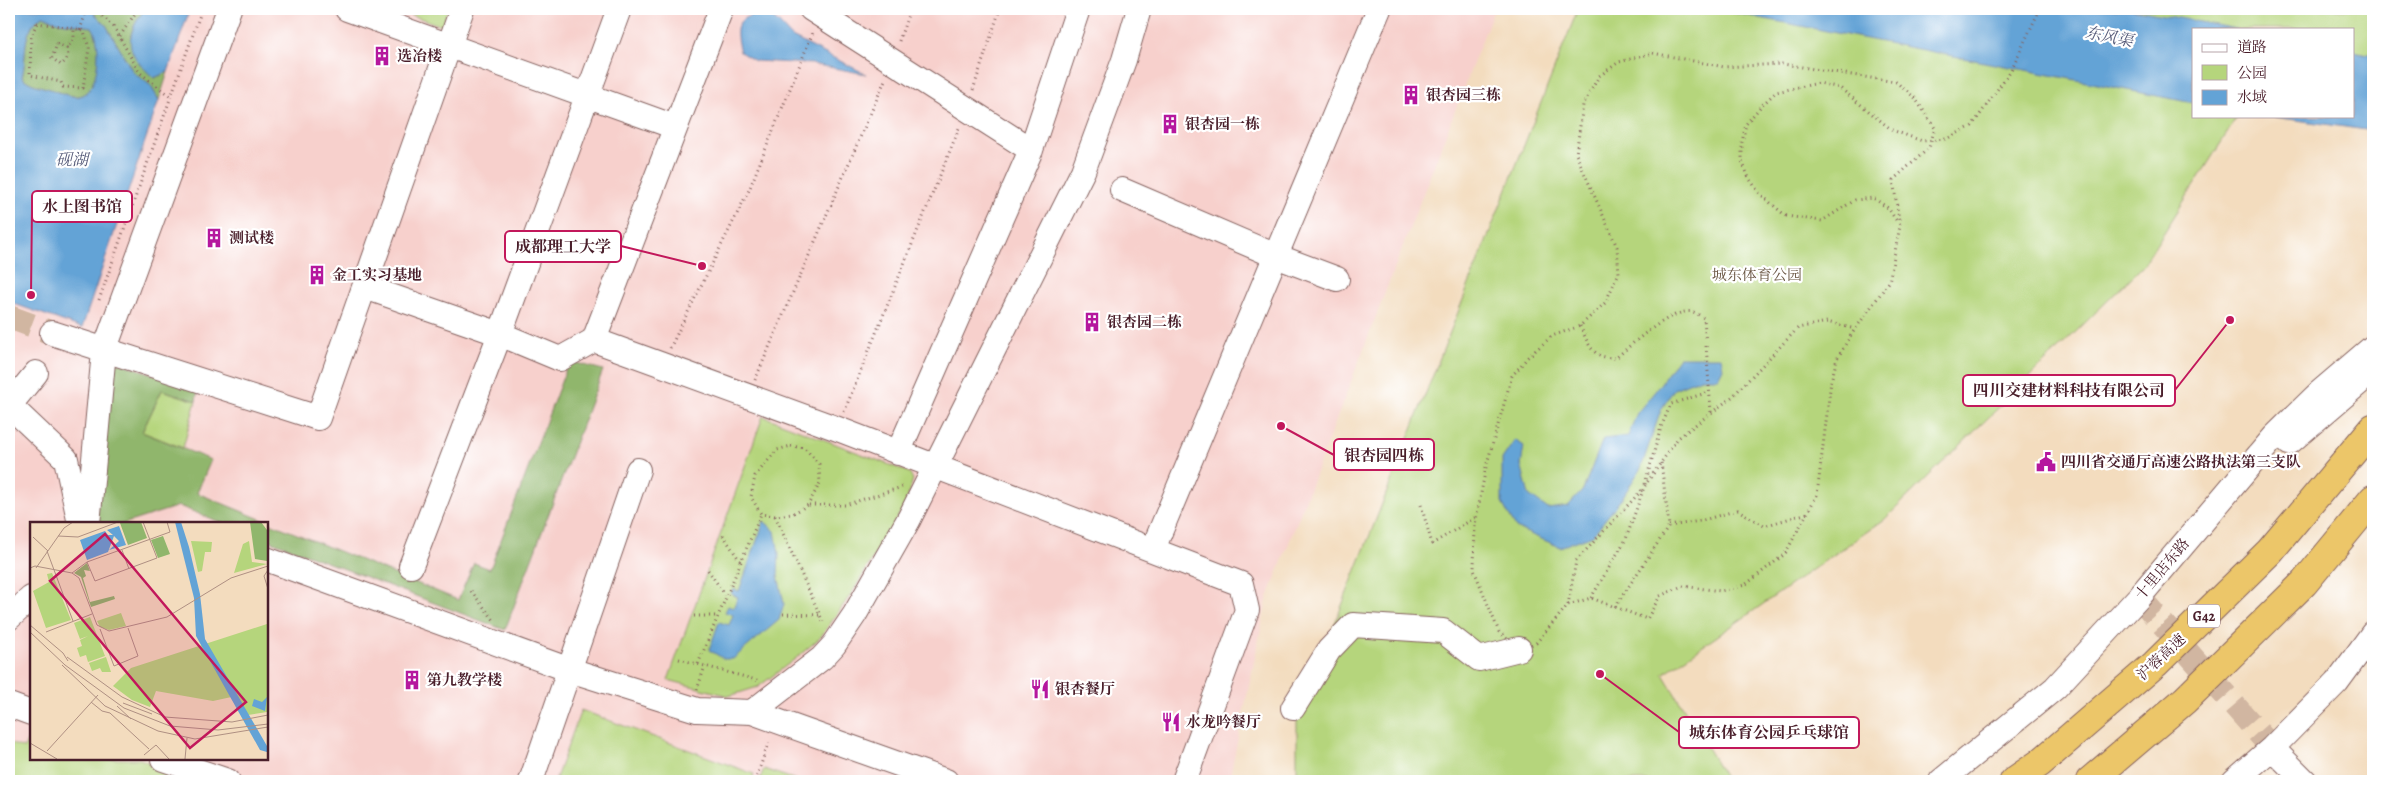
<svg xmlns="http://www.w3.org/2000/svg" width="2382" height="790" font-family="Alegreya,'Noto Serif SC',serif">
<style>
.built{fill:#f7d0cc;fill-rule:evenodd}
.green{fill:#b5d57c;stroke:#807a54}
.forest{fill:#90b66c;stroke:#6d6a4c}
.water{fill:#63a3d6;stroke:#566180;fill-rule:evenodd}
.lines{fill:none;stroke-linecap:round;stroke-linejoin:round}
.minor-tunnel{stroke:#d1b6a1;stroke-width:24;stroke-dasharray:24 12;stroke-linecap:butt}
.minor-casing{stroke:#85615e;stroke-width:26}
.highway-casing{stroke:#85615e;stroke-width:30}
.path{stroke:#85615e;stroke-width:3;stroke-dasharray:1 4;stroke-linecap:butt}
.minor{stroke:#fff;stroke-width:24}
.highway{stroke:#ecc669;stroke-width:28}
.path-bridge{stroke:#85615e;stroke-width:3;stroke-dasharray:1 4;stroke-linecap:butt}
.labels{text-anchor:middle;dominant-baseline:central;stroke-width:4.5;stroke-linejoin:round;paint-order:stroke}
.shield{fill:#fff;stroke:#80626b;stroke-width:1}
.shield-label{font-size:14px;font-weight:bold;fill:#4a1f2b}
.poi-label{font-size:15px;font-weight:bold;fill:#4a1f2b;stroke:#fff;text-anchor:start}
.park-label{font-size:15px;fill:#6a5643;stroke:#fff}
.street-label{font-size:15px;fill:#4a1f2b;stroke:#fff}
.water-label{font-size:16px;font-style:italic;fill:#555a78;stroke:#fff}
.inset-road{fill:none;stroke:#af9083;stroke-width:1}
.view{fill:#c2185b;fill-opacity:0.15;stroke:#c2185b;stroke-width:2.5}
.inset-edge{fill:none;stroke:#4a1f2b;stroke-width:2.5}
.leader{fill:none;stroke:#c2185b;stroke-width:2}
.callout-dot{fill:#c2185b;stroke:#fff;stroke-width:2}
.callout{fill:#fff;stroke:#c2185b;stroke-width:2}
.callout-label{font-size:16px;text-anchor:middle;font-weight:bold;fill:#4a1f2b}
</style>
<rect width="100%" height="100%" fill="#fff"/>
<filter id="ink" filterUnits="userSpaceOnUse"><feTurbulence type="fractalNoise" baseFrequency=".02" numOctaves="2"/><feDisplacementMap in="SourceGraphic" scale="10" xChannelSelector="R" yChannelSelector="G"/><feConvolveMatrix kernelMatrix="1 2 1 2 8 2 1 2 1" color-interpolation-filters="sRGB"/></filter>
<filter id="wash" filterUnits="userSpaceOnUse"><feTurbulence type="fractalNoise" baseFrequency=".0096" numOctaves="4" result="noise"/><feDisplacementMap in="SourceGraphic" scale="20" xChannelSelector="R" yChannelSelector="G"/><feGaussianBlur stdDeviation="1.12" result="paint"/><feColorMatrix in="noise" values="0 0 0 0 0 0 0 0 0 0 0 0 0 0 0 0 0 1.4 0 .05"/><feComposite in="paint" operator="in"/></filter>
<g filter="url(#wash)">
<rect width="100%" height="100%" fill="#f3dcbe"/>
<path class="built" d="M9,9H1494L1267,600L1229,781H9ZM31,524H266V759H31Z"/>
<path class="green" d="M394,9H448L442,26Z
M1578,9H2373V55L2353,51V29H2193V116H2238L2142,267L1885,519L1663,674L1727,781H1297V719Z
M162,390L196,401L183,448L142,432Z
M763,416L908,472L913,479L906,503L852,593L820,638L795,659L758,687L729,696L668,680Z
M581,710L754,774L752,781H555Z
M31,733V759H140L204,781H9V743L24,748Z
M764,769L799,781H759Z"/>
<path class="forest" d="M90,9H145C119,43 132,49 154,78L168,72L159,100L150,85L133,72L106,25Z
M43,16L59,22L92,27C102,39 100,87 84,95C74,99 60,92 50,89C40,86 30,85 22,77C28,54 20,30 43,16Z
M111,360L198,389L196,401L162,390L142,432L211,460L197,493L458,600L474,563L490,569L569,361L603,370L505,630L266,539V524H225L179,506L123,524H96Z"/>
<path class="water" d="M9,9H90L106,25L133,72L150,85L159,100L82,328L9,302ZM43,16L59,22L92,27C102,40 100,92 80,96C71,98 59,92 50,89C40,86 30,85 22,77C28,54 20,30 43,16Z
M145,9H190L168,72L154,78C127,54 122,39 145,9Z
M1714,9H2132L2237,29H2193V103Z
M764,13L777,21L792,37L866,74L812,64L755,61L740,52C733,26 736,16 764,13Z
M2353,51L2373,55V131L2268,116H2353Z
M1679,357H1721L1723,368L1718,378H1701L1674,389L1661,410L1641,468L1622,498L1593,535L1560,547L1516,528L1502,503V459L1515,440L1524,446L1521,465L1529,495L1548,509L1568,506L1583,490L1603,439L1628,436L1637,413L1656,390Z
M764,521L775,531L779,554L778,575L784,604L779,620L733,659H724L709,650L719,622L729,625L733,615L725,612L728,606L733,608L738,597L731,594L733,589L739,591Z"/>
</g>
<g filter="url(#ink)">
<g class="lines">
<path class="minor-tunnel" d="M9,317L52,333
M2139,597L2272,748"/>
<defs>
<path id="minor" d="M347,9L675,127
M811,9L1031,150
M1122,190L1276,256L1337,279
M365,287L500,334L560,359L594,340L838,429L1241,584L1247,610L1184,781
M52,333L318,418L462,9
M594,340L721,9
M9,405L66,459L80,524
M9,406L36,373
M2289,443L2373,371
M898,453L1031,150L1078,9
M88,524L104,351L229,9
M1153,549L1379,9
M266,559L570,670L697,710L752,712L822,658L834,645L855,614L909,519L1083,171L1124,60L1139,9
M411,566L500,334L619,9
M9,618L31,598
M9,705L31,713
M1293,708L1329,650L1353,625L1443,631L1479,659L1519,649
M752,712L946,781
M2272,748L2305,781
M163,759L228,781
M531,781L638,470
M1941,781L2055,688L2139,597L2275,436L2319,393L2373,347
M2234,781L2272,748L2337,682L2373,633"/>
<path id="highway" d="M2014,781L2040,763L2155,664L2270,551L2373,428
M2090,781L2185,700L2304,583L2373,499"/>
</defs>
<use href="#minor" class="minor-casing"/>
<use href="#highway" class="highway-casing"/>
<path class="path" d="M95,9L114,27L139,72L171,97
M37,23C51,25 71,27 84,31L89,48L83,88L63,87L61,82L30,75L31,36Z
M80,30L87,9
M120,36L138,9
M899,41L910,9
M67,48L57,44L52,58L61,65C67,60 69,56 67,48L74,39V30
M1653,53L1724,67L1783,64L1896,82L1915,98L1935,128L1929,148L1893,180L1900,226L1889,282L1851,335L1837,359L1831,381L1817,495L1785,554L1745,585L1721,591L1682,586L1660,596L1647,619L1591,598L1568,605L1536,643L1519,649L1499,632L1474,570L1475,525L1486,467L1512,376L1528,357L1552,336L1580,326L1605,303L1619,273L1617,247L1576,154L1583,105L1599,76L1619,62Z
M973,90L1000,9
M1786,216L1822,221L1855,200L1873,198L1888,208L1898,223
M99,300L202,9
M1580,326C1590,346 1591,358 1616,358C1631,345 1672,307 1693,312C1697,313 1701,317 1704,318L1711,412
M670,348L749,190L813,32
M755,380L885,80
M844,412L960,126
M791,446L805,448L819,464L820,483L808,505L792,514L775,516L761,514L751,497L755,476L777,450Z
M1645,484L1661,427L1671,404L1709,392
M809,505H845L902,487
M1421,505L1432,544L1476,517
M775,516L824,624
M1669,526L1700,521L1738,510L1764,526L1808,513
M723,535L740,561
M708,570L725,595
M471,591L494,620
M1591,598L1626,539L1644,487L1678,438L1732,397L1798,328L1827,322L1855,329
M1568,605L1576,561L1642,490
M1615,607L1669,526L1661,462
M783,614L820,615
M694,616H717
M679,659L760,681
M698,664L761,514
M697,690L705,666
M755,781L770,739"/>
<use href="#minor" class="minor"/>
<use href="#highway" class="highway"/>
<path class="path-bridge" d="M1786,216L1760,194L1749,178L1742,161V142L1746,124L1761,106L1776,92L1819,83L1840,88L1892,130L1922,141L1946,139L1972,126L2011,70L2040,9"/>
</g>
</g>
<defs>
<symbol id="building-bare" viewBox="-9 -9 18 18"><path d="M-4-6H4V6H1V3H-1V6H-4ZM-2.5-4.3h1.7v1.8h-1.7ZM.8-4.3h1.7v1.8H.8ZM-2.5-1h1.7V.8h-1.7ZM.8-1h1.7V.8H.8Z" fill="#b5179e" stroke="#fff" stroke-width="2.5" paint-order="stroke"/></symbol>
<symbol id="civic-bare" viewBox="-9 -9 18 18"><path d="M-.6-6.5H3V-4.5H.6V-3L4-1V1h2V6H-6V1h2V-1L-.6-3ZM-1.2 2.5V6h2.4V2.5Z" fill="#b5179e" stroke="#fff" stroke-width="2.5" paint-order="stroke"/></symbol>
<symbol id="restaurant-bare" viewBox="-9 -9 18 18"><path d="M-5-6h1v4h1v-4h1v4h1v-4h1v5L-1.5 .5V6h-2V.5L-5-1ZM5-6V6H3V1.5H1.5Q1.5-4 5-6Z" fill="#b5179e" stroke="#fff" stroke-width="2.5" paint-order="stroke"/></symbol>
</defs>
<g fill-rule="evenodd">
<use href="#building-bare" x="368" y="42" width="28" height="28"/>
<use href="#building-bare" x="1397" y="81" width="28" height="28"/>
<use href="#building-bare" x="1156" y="110" width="28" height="28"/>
<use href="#building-bare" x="200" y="224" width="28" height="28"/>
<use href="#building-bare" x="303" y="261" width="28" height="28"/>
<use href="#building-bare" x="1078" y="308" width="28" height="28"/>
<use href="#civic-bare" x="2032" y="448" width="28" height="28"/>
<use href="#building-bare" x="398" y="666" width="28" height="28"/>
<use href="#restaurant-bare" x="1026" y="675" width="28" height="28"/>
<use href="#restaurant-bare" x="1157" y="708" width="28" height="28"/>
</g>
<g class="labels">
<rect class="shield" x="2188" y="604.5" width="32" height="23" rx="4"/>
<g class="shield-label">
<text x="2204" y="616">G42</text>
</g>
<g class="poi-label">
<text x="397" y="56">选冶楼</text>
<text x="1426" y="95">银杏园三栋</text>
<text x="1185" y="124">银杏园一栋</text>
<text x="229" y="238">测试楼</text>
<text x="332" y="275">金工实习基地</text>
<text x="1107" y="322">银杏园二栋</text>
<text x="2061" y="462">四川省交通厅高速公路执法第三支队</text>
<text x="427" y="680">第九教学楼</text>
<text x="1055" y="689">银杏餐厅</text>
<text x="1186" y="722">水龙吟餐厅</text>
</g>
<g class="park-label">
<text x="1757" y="275">城东体育公园</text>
</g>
<g class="street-label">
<text transform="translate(2162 569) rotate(-50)">十里店东路</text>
<text transform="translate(2161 657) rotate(-43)">沪蓉高速</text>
</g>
<g class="water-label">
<text transform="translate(2109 37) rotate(11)">东风渠</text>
<text x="72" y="160">砚湖</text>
</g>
</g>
<g transform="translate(30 522)">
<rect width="238" height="238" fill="#f3dcbe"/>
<path d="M161,19L182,20L181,30H175L172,49L168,50ZM219,19L222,40L237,42L204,51L213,22ZM22,51L41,98L16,106L3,69L19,60L17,52ZM91,91L96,104L79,108L70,105L67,99ZM60,95L75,134L58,140L56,133L50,135L47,126L52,124L50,118L58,114L50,117L44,101ZM237,102V190L218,193L206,174L183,179L126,169L120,185L102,178L83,164L101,146ZM76,135L81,150H72L70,146L62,149L59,141Z" fill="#b5d57c"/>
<path d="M111,0L117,16L98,23L90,1ZM220,0H231L237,8V39L225,37ZM133,14L140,32L128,36L121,18ZM57,41L60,49L54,48L56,54L53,56L60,80L84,74L85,77L61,85L51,55L44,51Z" fill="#90b66c"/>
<path d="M145,0H151L159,25L170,72L175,117L237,224V230L230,228L166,114L164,76ZM89,4L96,23L79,28L89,19L84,14L78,30L57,38L50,18L75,9L78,13H83L77,8ZM237,175L235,189L222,184L224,177L232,180Z" fill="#63a3d6"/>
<path class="inset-road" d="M28,14L48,15L88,0M3,15L18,29M92,28L99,47M17,29L43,99M57,40L65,59L127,36L113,0M0,46L5,44L42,51L49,56L67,103L79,109L137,95L201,56L238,44M6,46L34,6L43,0M238,48L234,54L238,67M42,51L57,40L140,10L137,0M0,103L33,131L38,139M70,107L84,144L108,134L98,106M0,110L35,143M16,110L62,92M37,135L92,175L135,195L202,200L238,193M32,143L75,184L128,209L165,217L238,205M35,143L94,186L140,204L188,208L238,202M61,180L72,189L80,191L119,227M93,181L122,192M87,184L101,197M0,221L27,237M17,229L68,173M114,233L126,223L139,237M155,237L157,216"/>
<path class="view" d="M75,12L216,180L160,226L20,59Z"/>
<rect width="238" height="238" class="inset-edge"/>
</g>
<path class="leader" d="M31 295L32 207M702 266L621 246M2230 320L2175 390M1281 426L1334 455M1600 674L1679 732"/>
<g class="callout-dot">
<circle cx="31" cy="295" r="5"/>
<circle cx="702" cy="266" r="5"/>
<circle cx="2230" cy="320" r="5"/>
<circle cx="1281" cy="426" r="5"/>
<circle cx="1600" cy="674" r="5"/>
</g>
<g class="callout">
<rect x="32" y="191" width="100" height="31" rx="5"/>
<rect x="505" y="231" width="116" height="31" rx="5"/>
<rect x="1963" y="375" width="212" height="31" rx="5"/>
<rect x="1334" y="439" width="100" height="31" rx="5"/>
<rect x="1679" y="717" width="180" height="31" rx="5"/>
</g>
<g class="callout-label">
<text x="82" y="212">水上图书馆</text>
<text x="563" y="252">成都理工大学</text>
<text x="2069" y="396">四川交建材料科技有限公司</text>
<text x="1384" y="461">银杏园四栋</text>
<text x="1769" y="738">城东体育公园乒乓球馆</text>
</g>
<rect width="2382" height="790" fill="none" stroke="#fff" stroke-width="30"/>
<rect x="2192" y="28" width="162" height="90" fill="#ffffff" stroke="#b7a5aa"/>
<rect x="2202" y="44" width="25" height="8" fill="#ffffff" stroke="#b7a5aa"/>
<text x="2237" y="52" font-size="15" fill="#4a1f2b">道路</text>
<rect x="2202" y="65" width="25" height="15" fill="#b5d57c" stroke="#b7a5aa"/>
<text x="2237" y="78" font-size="15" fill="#4a1f2b">公园</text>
<rect x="2202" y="90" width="25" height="15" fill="#63a3d6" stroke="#b7a5aa"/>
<text x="2237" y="102" font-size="15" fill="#4a1f2b">水域</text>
</svg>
